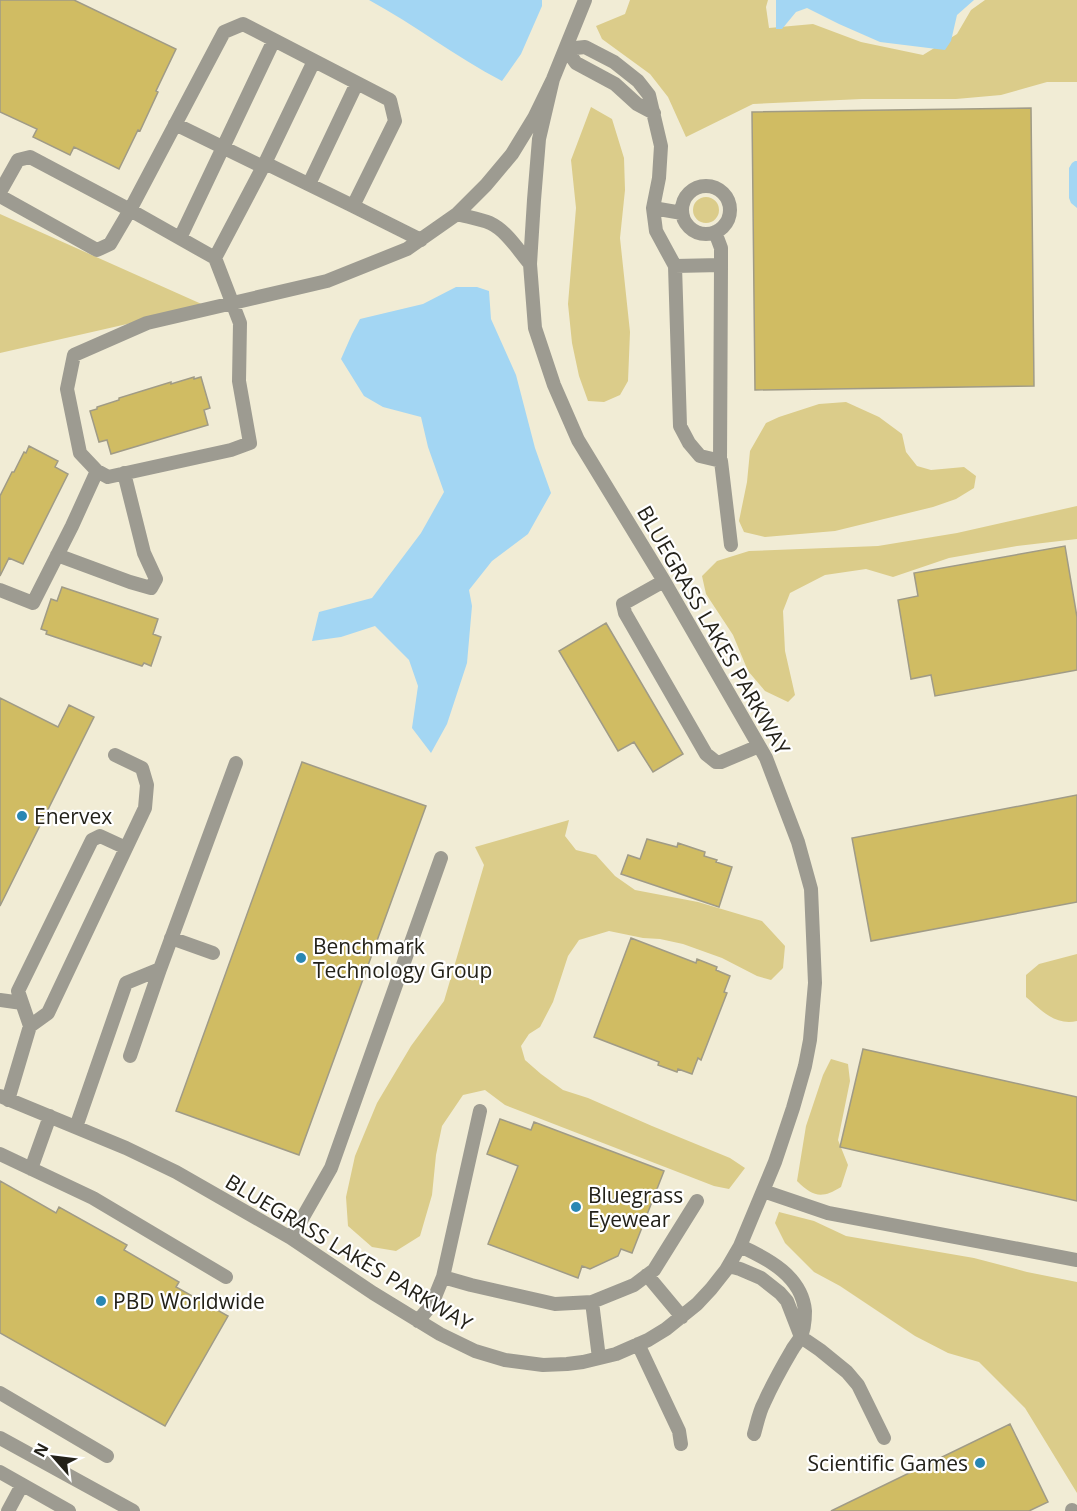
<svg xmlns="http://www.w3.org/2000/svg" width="1077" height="1511" font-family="'Open Sans',sans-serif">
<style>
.green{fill:#dbcc8a}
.water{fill:#a3d6f3}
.building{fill:#d0bc63;stroke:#a09b86;stroke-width:1.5}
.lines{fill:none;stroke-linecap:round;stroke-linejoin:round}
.minor{stroke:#9d9b91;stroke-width:14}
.poi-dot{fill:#2987b3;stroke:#fff;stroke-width:2}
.labels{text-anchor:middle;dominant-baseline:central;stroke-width:4.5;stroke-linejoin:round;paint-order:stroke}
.street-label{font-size:21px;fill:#232119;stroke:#fff}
.poi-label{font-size:21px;fill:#232119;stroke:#fff;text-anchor:start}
</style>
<rect width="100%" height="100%" fill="#f1ecd5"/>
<path class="green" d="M630,0H768L766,7L769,28L813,24L861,42L923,55L957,34L971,10L985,0H1077V82H1047L1001,95L956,99H862L753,104L686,137L668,97L650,74L602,39L596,26L625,14Z
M591,107L612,119L624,158L625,190L620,238L630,332L628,381L620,395L604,402L588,401L579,376L572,343L568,304L576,208L571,160Z
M693 210a13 13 0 1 1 26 0a13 13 0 1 1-26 0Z
M0,214L206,306L0,353Z
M846,402L879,417L902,434L906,452L917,466L931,470L964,467L976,476L974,488L956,499L933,507L835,531L765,537L744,532L739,521L747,482L750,451L766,423L779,417L819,404Z
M1077,506V539L1017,546L949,558L893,577L866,569L825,575L790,593L783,611L785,651L795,695L788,702L765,691L748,671L733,635L706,594L702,576L717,561L749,551L878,546L957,533Z
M569,820L565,836L576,850L596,855L615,876L635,890L698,902L762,921L785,946L783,968L771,980L757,976L722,958L683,944L660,939L643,938L609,931L579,940L568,956L553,1002L540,1027L529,1034L521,1046L525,1060L541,1074L563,1090L588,1098L652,1126L730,1158L745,1168L729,1189L714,1186L505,1105L485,1090L463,1095L442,1126L436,1155L432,1195L420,1236L396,1251L372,1247L348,1226L346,1197L355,1156L377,1103L411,1046L444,1001L484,865L475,847Z
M1077,954V1021C1055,1026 1041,1010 1026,997V975L1039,964Z
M831,1059L848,1064L850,1081L838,1140L848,1165L841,1187C822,1199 813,1197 797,1181L806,1126L823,1075Z
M779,1212L814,1221L846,1236L974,1258L1027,1272L1077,1282V1493L1025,1408L979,1362L948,1353L915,1336L840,1286L814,1272L785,1243L775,1223Z"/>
<path class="water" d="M369,0H542V6L521,54L502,81C456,57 415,25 369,0Z
M776,0H974L957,15L951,41L945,50L880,42L839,24L807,8L796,12L782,29H776Z
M1075,161H1077V208L1071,203L1069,198V168L1072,163Z
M456,287H477L489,291L491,319L516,375L535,448L551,493L528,534L492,561L469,590L472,606L467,663L447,724L431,753L412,728L418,686L409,660L375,626L341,637L312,641L319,612L372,598L421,533L444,492L428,447L421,417L383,407L364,396L341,359L352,334L360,319L423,304Z"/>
<path class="building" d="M0,0H74L176,49L156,91L158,92L140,131L138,130L119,169L74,147L70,155L33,137L37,129L0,112Z
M1031,108L1034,386L755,390L752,112Z
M194,377V379L201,377L210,408L204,410L208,425L111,454L107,440L99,442L90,411L97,409V407L119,400V398L171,382V384Z
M29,446L58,461L55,467L68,474L23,564L9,558L0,576V496L12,472H14L24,452L26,453Z
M1065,546L1077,617V670L935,696L931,675L911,679L898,600L918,596L914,573Z
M62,587L158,619L153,634L161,637L151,666L144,663L142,666L46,634L47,631L41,629L51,599L57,601Z
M606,623L683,754L653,772L634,742L618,751L559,651Z
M0,698L58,727L69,705L94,717L0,906Z
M302,762L426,806L299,1155L176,1111Z
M1077,795V902L871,941L852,838Z
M647,839L677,847L678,843L705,852L704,856L717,860L716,862L732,867L719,907L621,874L628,855L640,859Z
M631,938L696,963L697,959L717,967L716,970L730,976L724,992L727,993L701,1060L698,1058L692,1074L678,1069L677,1072L658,1065L659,1062L594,1037Z
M863,1049L1077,1097V1201L840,1147Z
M500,1119L531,1130L534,1122L664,1171L632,1253L621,1249L618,1256L590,1269L582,1266L578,1278L488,1244L518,1166L487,1154Z
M0,1181L56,1213L59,1207L127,1245L124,1250L179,1282L176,1287L228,1316L165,1426L0,1333Z
M1010,1424L1048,1502L1029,1511H831Z"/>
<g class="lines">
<path class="minor" d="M654,113L637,104L615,84L576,63L566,49L585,47L614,62L638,81L649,95L661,146L659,178L653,208L656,231L675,266L680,426L689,443L700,456L721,461L731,545
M175,124L263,167
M265,163L314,61
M309,184L357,83
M682 210a24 24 0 1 1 48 0a24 24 0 1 1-48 0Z
M0,192L18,160L30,157L130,210L110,244L97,250L0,196
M653,208L682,213
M457,214C468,217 480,219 490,223C507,231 518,250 530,264
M715,232L721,248V265
M180,238L274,40
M421,240L353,206L395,121L390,100L243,24L224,32L130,210L215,258L240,323L239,381L250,443L231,450L108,477L97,471L80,453L67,389L74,355L147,323L327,281L407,249L457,214L486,185L512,154L534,118L553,79L585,0
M215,258L265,163L353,206
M675,266L721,265L720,461
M57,555L130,582L151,588L156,579L144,553L124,473
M664,581L623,604L625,613L706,754L716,762H721L759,746
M0,590L33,603L72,526L97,471
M171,938L213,953
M0,1000L22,1003
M30,1026L48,1013L145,808L147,785L142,768L115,755
M130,1056L160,969
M0,1096L126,1148L176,1172L291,1238L373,1293L440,1334L475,1351L505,1360L543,1365L567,1364L583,1362L616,1354L648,1340L666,1329L697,1304L711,1289L726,1270L740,1246L775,1162L793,1108L805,1066L810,1040L815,983L811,889L798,842L766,758L664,581L578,440L554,385L535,328L530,264L534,200L539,139L553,79
M8,1100L30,1026L18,991L92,840L100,836L126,848
M76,1127L126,983L160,969L236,763
M0,1154L93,1198L226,1277
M31,1169L50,1116
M763,1191L828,1213L1077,1260
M291,1238L331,1168L441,858
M740,1246C769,1259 802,1277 805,1311C805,1320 804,1331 800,1338C798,1342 794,1346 792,1350C782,1367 772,1385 764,1403C759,1412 757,1424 754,1434
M729,1266L740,1269L761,1278L780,1293L787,1301L801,1337L820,1350L847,1372L858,1385L884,1438
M647,1275L682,1317
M443,1277L471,1285L555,1304L592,1302L634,1285L654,1270L697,1201
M592,1302L599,1358
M418,1321L432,1304L443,1277L480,1111
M638,1344L679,1431L681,1444
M0,1393L107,1456
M0,1438L133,1511
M0,1472L69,1511
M1072,1510L1073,1511
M8,1511L22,1485"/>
</g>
<g class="poi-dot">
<circle cx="22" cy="816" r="6"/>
<circle cx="301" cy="958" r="6"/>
<circle cx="576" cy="1207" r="6"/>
<circle cx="101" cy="1301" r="6"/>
<circle cx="980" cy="1463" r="6"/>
</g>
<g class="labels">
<g class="street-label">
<text transform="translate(714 630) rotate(60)">BLUEGRASS LAKES PARKWAY</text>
<text transform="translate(349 1252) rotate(31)">BLUEGRASS LAKES PARKWAY</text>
</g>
<g class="poi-label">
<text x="34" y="816">Enervex</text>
<text x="313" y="946">Benchmark<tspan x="313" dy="24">Technology Group</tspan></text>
<text x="588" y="1195">Bluegrass<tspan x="588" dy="24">Eyewear</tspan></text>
<text x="113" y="1301">PBD Worldwide</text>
<text x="968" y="1463" text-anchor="end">Scientific Games</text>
</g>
</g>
<g transform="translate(54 1457) rotate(298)" stroke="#ffffff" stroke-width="4.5" paint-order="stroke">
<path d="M0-4.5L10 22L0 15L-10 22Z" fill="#232119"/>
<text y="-9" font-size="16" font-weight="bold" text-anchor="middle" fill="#232119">N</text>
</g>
</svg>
